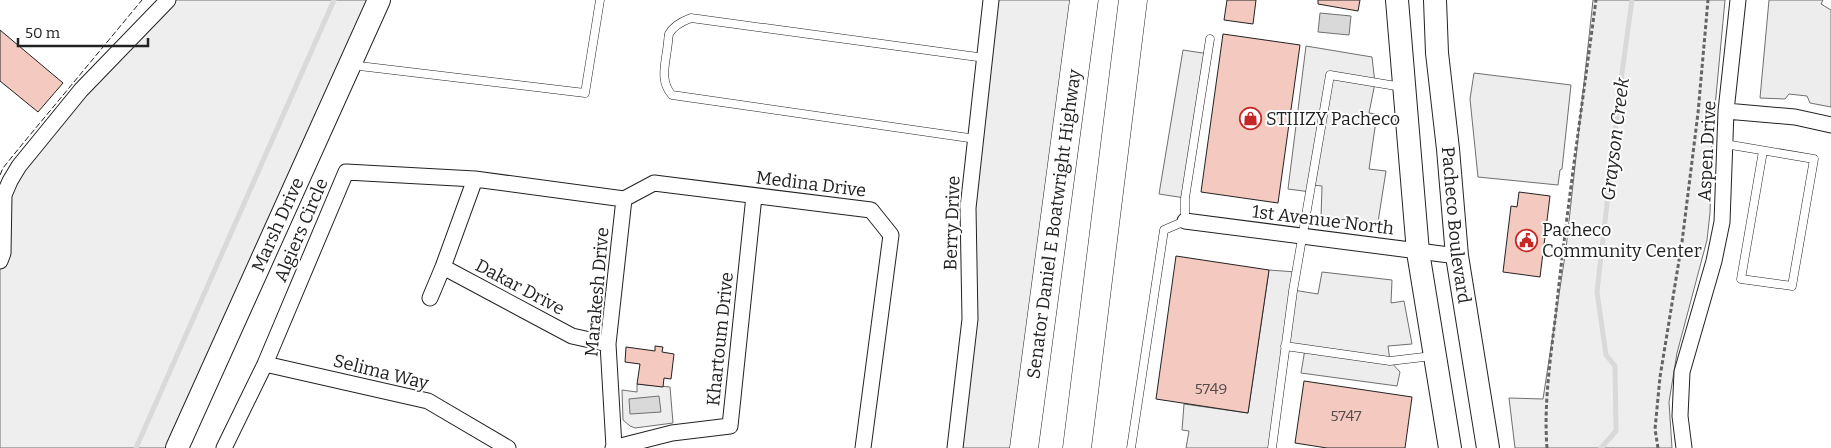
<svg xmlns="http://www.w3.org/2000/svg" width="1831" height="448" font-family="Bitter,serif">
<style>
.green{fill:#eee;stroke:#6f6f6f}
.parking{fill:#ededed;stroke:#6f6f6f}
.water{fill:#d9d9d9;stroke:#6f6f6f}
.lines{fill:none;stroke-linecap:round;stroke-linejoin:round}
.stream{stroke:#d9d9d9;stroke-width:5}
.building{fill:#f3c9c0;stroke:#222}
.lane-casing{stroke:#222;stroke-width:9}
.street-casing{stroke:#222;stroke-width:17}
.secondary-casing{stroke:#222;stroke-width:24}
.highway-casing{stroke:#222;stroke-width:29}
.path{stroke:#646464;stroke-width:3;stroke-dasharray:4 2.5;stroke-linecap:butt}
.lane{stroke:#fff;stroke-width:8}
.street{stroke:#fff;stroke-width:15}
.secondary{stroke:#fff;stroke-width:22}
.highway{stroke:#fff;stroke-width:28}
.fence{stroke:#222;stroke-width:1;stroke-dasharray:6 2.5;stroke-linecap:butt}
.labels{text-anchor:middle;dominant-baseline:central;stroke-width:4;stroke-linejoin:round;paint-order:stroke}
.number-label{font-size:15px;fill:#564c4a}
.poi-label{font-size:18px;fill:#222;stroke:#fff;text-anchor:start}
.street-label{font-size:18px;fill:#222;stroke:#fff}
.water-label{font-size:19px;font-style:italic;fill:#222;stroke:#fff}
</style>
<rect width="100%" height="100%" fill="#fff"/>
<path class="green" d="M168,0H379L177,448H0V261L10,181Z
M991,0H1084L1024,448H955L970,319L968,208Z
M1593,0H1725L1712,139L1710,213L1707,240L1677,353L1669,402L1672,448H1515L1509,398L1543,399L1566,249Z
M637,384L670,387L673,423L635,428L630,426L623,420L622,390L637,392Z"/>
<path class="parking" d="M1769,0H1823L1821,4L1831,10V107L1810,103L1807,96L1789,94L1785,99L1760,98Z
M1306,46L1372,57L1375,83L1369,113L1377,114L1369,169L1386,171L1378,222L1321,218L1322,186L1312,185L1311,192L1288,189Z
M1183,50L1209,54L1185,198L1159,194Z
M1474,73L1571,85L1562,169L1560,170L1558,185L1478,177L1470,99Z
M1269,270L1296,272L1293,290L1318,294L1322,272L1392,280L1391,303L1404,301L1412,344L1388,346L1390,361L1400,372L1397,386L1301,373L1305,349L1286,346L1272,448H1186L1189,431L1182,430L1184,404L1248,413Z"/>
<path class="water" d="M1320,13L1351,16L1349,35L1318,32Z
M659,396L661,412L630,414L629,399Z"/>
<g class="lines">
<path class="stream" d="M136,448L334,0
M1601,448L1616,431L1615,366L1606,355L1597,292L1621,80L1632,0"/>
</g>
<path class="building" d="M1227,0H1256L1253,24L1224,20Z
M1318,0H1360L1358,11L1318,4Z
M0,30L63,83L38,112L0,81Z
M1223,34L1300,45L1278,203L1201,192Z
M1519,192L1550,196L1540,277L1503,272L1511,206L1517,207Z
M1176,256L1269,270L1248,413L1156,399Z
M655,346L663,347L662,352L674,354L671,379L664,378L663,387L637,384L640,364L625,362L626,347L655,351Z
M1304,381L1412,397L1405,448H1327L1295,443Z"/>
<g class="lines">
<defs>
<path id="lane" d="M351,65L585,93L600,0
M976,139L672,95C660,82 665,65 667,50C668,45 668,39 669,34C673,26 683,21 691,18L985,58
M1725,144L1814,159L1792,286L1741,279L1763,151
M1285,346L1390,361L1432,356
M1131,448L1164,230L1185,221V198L1210,39
M1272,448L1293,291L1330,75L1402,87"/>
<path id="street" d="M1726,111L1795,117L1831,125
M475,179L443,267L572,336L608,344
M624,199L654,183L871,210L891,235L863,448
M1185,221L1457,256
M0,261L3,253L4,195L10,181L19,166L81,90L168,0
M430,298L443,267
M265,364L428,401L508,448
M614,447L608,344L624,199
M224,448L265,364L346,172L475,179L624,199
M613,448L672,433L730,426L754,196
M955,448L970,319L968,208L991,0
M1684,448L1680,416L1682,372L1714,261L1722,222L1726,111L1738,0"/>
<g id="secondary">
<path d="M1397,0L1418,252L1450,448"/>
<path id="s1" d="M1435,0L1437,53L1448,149L1457,256L1488,448"/>
<path id="s2" d="M177,448L379,0"/>
</g>
<g id="highway">
<path id="s3" d="M1024,448L1084,0"/>
<path d="M1077,448L1133,0"/>
</g>
</defs>
<use href="#lane" class="lane-casing"/>
<use href="#street" class="street-casing"/>
<use href="#secondary" class="secondary-casing"/>
<use href="#highway" class="highway-casing"/>
<path class="path" d="M1547,448C1543,397 1553,344 1558,293C1569,195 1583,98 1596,0
M1658,448L1655,429L1660,377L1682,242L1698,113L1708,0"/>
<use href="#lane" class="lane"/>
<use href="#street" class="street"/>
<use href="#secondary" class="secondary"/>
<use href="#highway" class="highway"/>
<path class="fence" d="M0,175L3,168L20,147L142,0"/>
</g>
<defs>
<symbol id="shop-ring" viewBox="-11 -11 22 22"><circle r="9.5" fill="#fff" stroke="#c62828" stroke-width="1.5"/><path d="M-5-2.5h2.3a2.7 3.5 0 0 1 5.4 0H5L5.5 6h-11ZM-1.5-2.5h3a1.5 2.3 0 0 0-3 0Z" fill="#c62828"/></symbol>
<symbol id="civic-ring" viewBox="-11 -11 22 22"><circle r="9.5" fill="#fff" stroke="#c62828" stroke-width="1.5"/><path d="M-.6-6.5H3V-4.5H.6V-3L4-1V1h2V6H-6V1h2V-1L-.6-3ZM-1.2 2.5V6h2.4V2.5Z" fill="#c62828"/></symbol>
</defs>
<g fill-rule="evenodd">
<use href="#shop-ring" x="1238" y="106" width="25" height="25"/>
<use href="#civic-ring" x="1514" y="228" width="25" height="25"/>
</g>
<g class="labels">
<g class="number-label">
<text x="1211" y="389">5749</text>
<text x="1346" y="416">5747</text>
</g>
<g class="poi-label">
<text x="1266" y="119">STIIIZY Pacheco</text>
<text x="1542" y="230">Pacheco<tspan x="1542" dy="21">Community Center</tspan></text>
</g>
<g class="street-label">
<text transform="translate(1707 151) rotate(-87)">Aspen Drive</text>
<text transform="translate(811 184) rotate(7)">Medina Drive</text>
<text transform="translate(1323 220) rotate(7)">1st Avenue North</text>
<text transform="translate(952 223) rotate(-88)">Berry Drive</text>
<text stroke="none"><textPath href="#s2" startOffset="245">Marsh Drive</textPath></text>
<text stroke="none"><textPath href="#s3" startOffset="226">Senator Daniel E Boatwright Highway</textPath></text>
<text stroke="none"><textPath href="#s1" startOffset="226">Pacheco Boulevard</textPath></text>
<text transform="translate(301 230) rotate(-67)">Algiers Circle</text>
<text transform="translate(520 287) rotate(28)">Dakar Drive</text>
<text transform="translate(597 292) rotate(-85)">Marakesh Drive</text>
<text transform="translate(720 339) rotate(-84)">Khartoum Drive</text>
<text transform="translate(381 372) rotate(14)">Selima Way</text>
</g>
<g class="water-label">
<text transform="translate(1615 139) rotate(-83)">Grayson Creek</text>
</g>
</g>
<path d="M18 38v8h130v-8" fill="none" stroke="#222222" stroke-width="2.5"/>
<text x="25" y="38" font-size="15" fill="#222222" stroke="#ffffff" stroke-width="4" paint-order="stroke">50 m</text>
</svg>
